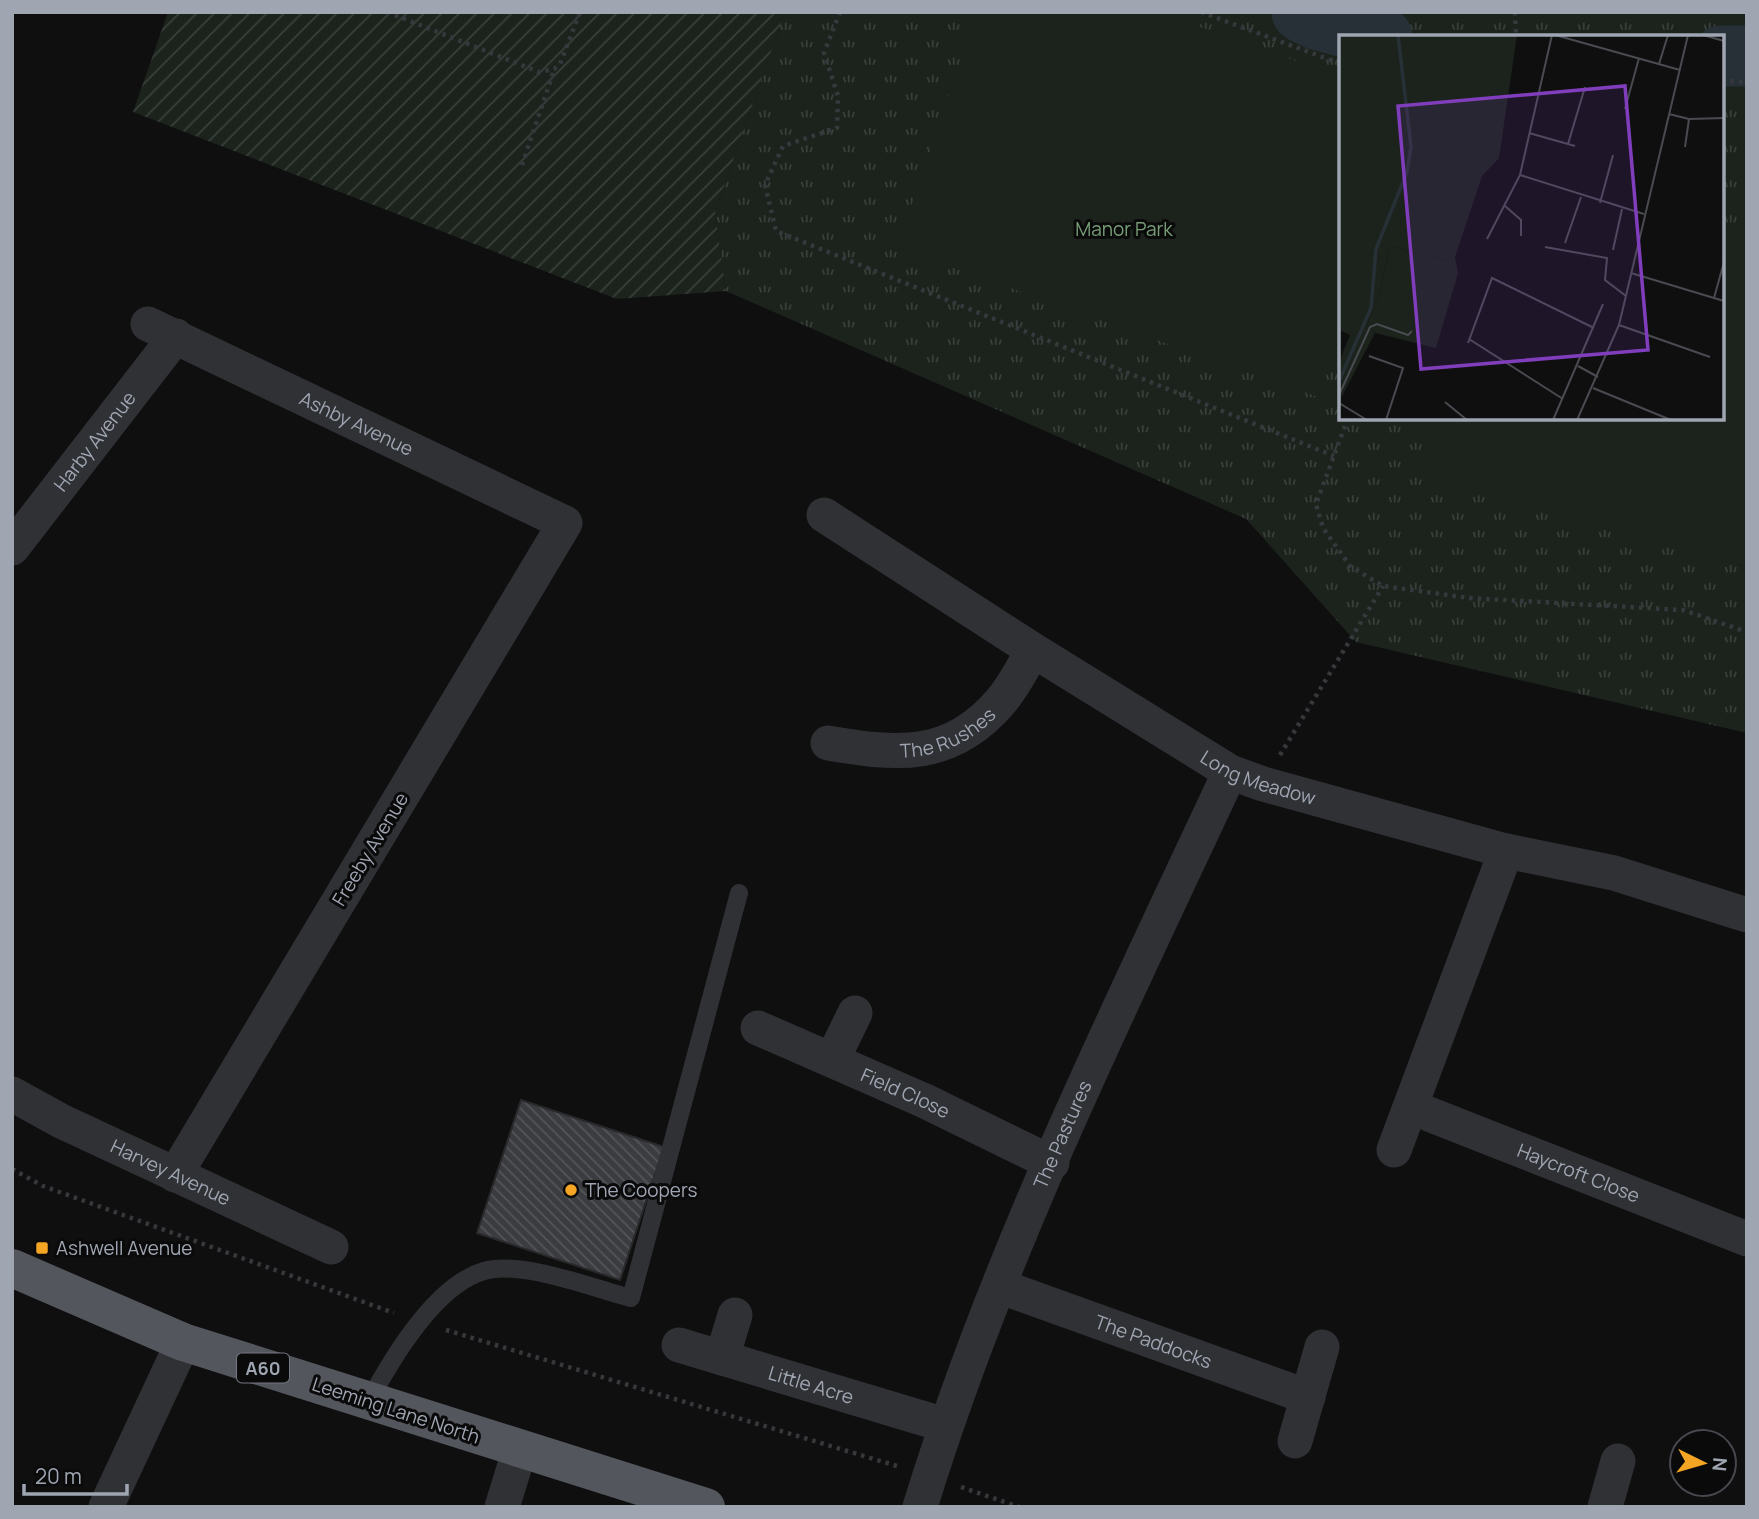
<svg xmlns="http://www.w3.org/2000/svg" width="1759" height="1519" font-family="Manrope,sans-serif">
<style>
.grass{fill:url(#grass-tufts);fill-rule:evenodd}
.garden{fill:url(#garden-furrows)}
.pitch{fill:#1b231c}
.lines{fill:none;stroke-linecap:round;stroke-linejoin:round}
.river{stroke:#273036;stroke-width:61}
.building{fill:url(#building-back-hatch);stroke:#29292c;stroke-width:2}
.path{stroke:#36383c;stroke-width:4.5;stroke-dasharray:3.5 5;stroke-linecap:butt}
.service{stroke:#303135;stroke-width:18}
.minor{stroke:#303135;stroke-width:35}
.trunk{stroke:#54565d;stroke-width:38}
.poi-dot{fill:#f4a523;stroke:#0a0a0b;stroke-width:2.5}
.labels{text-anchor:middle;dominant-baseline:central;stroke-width:6;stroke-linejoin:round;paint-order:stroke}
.shield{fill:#0a0a0b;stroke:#727780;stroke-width:2}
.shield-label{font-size:18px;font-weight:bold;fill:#9fa6b2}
.park-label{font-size:19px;fill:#769d76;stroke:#0a0a0b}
.street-label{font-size:19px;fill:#9fa6b2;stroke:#0a0a0b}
.poi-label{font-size:19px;fill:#9fa6b2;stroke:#0a0a0b;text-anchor:start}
.inset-river{fill:none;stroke:#273036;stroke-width:3.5}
.inset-road{fill:none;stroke:#494b51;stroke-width:2}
.view{fill:#803ebd;fill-opacity:0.15;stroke:#803ebd;stroke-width:3.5}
.inset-edge{fill:none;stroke:#9fa6b2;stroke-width:3.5}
</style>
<defs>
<pattern id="grass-tufts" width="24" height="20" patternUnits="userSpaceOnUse" patternTransform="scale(1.75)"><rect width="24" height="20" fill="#1b231c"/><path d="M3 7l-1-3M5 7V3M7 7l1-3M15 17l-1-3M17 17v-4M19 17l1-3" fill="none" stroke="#39403b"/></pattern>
<pattern id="garden-furrows" width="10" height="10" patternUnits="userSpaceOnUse" patternTransform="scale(1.75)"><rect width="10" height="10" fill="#1b231c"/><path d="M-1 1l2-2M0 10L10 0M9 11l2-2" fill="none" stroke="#39403b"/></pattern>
<pattern id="building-back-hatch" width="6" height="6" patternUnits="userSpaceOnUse" patternTransform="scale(1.75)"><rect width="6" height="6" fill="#3b3c40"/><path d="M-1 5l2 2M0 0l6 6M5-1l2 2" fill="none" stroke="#545559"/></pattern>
</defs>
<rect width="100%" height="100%" fill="#0f0f10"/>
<path class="grass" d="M785,12H1747V733L1356,642L1246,519L726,291L715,212ZM1341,37H1722V418H1341Z"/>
<path class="garden" d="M168,12H785L715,212L726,291L617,299L133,112Z"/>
<path class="pitch" d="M977,12H1158L1341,77V336L1318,397L897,248Z
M1722,225L1747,232V567L1416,475L1431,418H1722Z"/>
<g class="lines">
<path class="river" d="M1302,12L1316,19L1382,37
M1722,56H1747"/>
</g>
<path class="building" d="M521,1100L664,1147L620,1280L477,1233Z"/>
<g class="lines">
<path class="path" d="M387,12L539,72L554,69L560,64L580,12
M840,12L824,53L838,96L837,128L783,146L765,185L776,231L1334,456
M1201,12L1341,64
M1515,12L1516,37
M1722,81L1747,82
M522,165L554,70
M1348,418L1316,504L1323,528L1350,566L1383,586L1469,598L1683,610L1747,632
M1280,755L1383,586
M12,1169L43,1186L394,1313
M446,1330L897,1466
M961,1487L1019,1507"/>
<path class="service" d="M369,1401C391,1360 435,1285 484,1271C522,1260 592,1288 631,1298L739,893"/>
<g class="minor">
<path id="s1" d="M148,324L565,523L175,1175"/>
<path id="s2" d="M824,515L1033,650L1230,772L1263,784L1506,851L1614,873L1747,915"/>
<path id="s3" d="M12,548L176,336"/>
<path id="s4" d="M828,743C898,755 951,760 1001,701C1014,686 1023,667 1033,650"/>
<path id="s5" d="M758,1028L925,1101L1052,1163"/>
<path d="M832,1060L855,1013"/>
<path id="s6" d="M12,1094L61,1121L331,1247"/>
<path id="s7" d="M1411,1107L1747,1239"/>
<path d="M1394,1150L1506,851"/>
<path id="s8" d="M999,1286L1308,1397"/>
<path id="s9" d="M679,1345L945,1425"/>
<path d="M722,1358L735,1315"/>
<path d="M1295,1441L1322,1347"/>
<path d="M106,1507L183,1342"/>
<path d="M502,1507L520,1449"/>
<path id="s10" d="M920,1507C998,1253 1118,1012 1230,772"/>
<path d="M1605,1507L1618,1461"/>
</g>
<path class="trunk" d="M12,1268L183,1342L706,1507"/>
</g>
<g class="poi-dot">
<circle cx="571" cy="1190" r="7"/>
<rect x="35" y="1241" width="14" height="14" rx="3.5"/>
</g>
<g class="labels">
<rect class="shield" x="237" y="1353.5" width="52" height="29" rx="5"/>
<g class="shield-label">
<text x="263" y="1368">A60</text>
</g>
<g class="park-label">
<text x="1124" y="229">Manor Park</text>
</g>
<g class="street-label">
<text stroke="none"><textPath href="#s1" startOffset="231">Ashby Avenue</textPath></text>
<text stroke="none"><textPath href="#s3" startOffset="135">Harby Avenue</textPath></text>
<text stroke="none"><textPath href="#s4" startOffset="124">The Rushes</textPath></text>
<text stroke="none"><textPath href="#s2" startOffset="509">Long Meadow</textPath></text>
<text transform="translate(370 849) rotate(-59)">Freeby Avenue</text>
<text stroke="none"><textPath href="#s5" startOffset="161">Field Close</textPath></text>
<text stroke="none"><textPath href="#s10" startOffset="399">The Pastures</textPath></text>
<text stroke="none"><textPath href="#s6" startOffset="177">Harvey Avenue</textPath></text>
<text stroke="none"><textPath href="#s7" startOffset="180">Haycroft Close</textPath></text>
<text stroke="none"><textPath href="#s8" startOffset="164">The Paddocks</textPath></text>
<text stroke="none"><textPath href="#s9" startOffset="138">Little Acre</textPath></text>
<text transform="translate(396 1410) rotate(18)">Leeming Lane North</text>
</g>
<g class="poi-label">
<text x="585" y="1190">The Coopers</text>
<text x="56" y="1248">Ashwell Avenue</text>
</g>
</g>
<g transform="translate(1339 35)">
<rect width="385" height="385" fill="#0f0f10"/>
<path d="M0,0H178L160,123L143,141L116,222L104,225L51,211L40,260L28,289L36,298L0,367V327L11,300L0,295Z" fill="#1b231c"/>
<path d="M51,211L104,225L116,222L119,238L97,313L36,298L28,289L40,260Z" fill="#1b231c"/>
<path d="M80,0H156L152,20L78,5ZM0,29L41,30V79H0ZM100,35L148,43L134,116L87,107ZM0,92L40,93V140L0,137ZM79,120L124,132L107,197L62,186ZM0,258L22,268L11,293L0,288Z" fill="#1b231c"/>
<path class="inset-river" d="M0,346L32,273L37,214L68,137L72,112L59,0"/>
<path class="inset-road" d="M216,0L341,35M364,0L385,6M320,29L329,0M286,74L300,23M330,79L350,84L385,83M190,98L236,111M229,109L246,52M346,112L350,84M181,140L305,179M261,168L274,120M166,171L182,185V201M148,204L181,140L213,0M226,208L242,162M206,212L268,223L266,245L287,261M274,215L283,174M292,238L385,266M375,263L385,227M280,290L371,322M130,304L224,364M129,308L153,243L255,293M30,321L64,333L47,385M239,331L259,342M254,353L332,385M0,360L31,292L38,289L69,300L73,296M106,367L128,385M0,368L28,385M214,385L264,269M238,385L280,290L349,0"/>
<path class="view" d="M286,51L309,315L82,334L59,71Z"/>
<rect width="385" height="385" class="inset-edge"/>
</g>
<rect width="1759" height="1519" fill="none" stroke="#9fa6b2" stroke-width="28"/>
<g transform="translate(1703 1463) rotate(95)"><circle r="33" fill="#0a0a0b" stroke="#46484e" stroke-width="2"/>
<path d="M0-5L12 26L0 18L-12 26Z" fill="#f4a523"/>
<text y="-10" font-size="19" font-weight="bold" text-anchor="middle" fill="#9fa6b2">N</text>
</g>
<path d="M24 1484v10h103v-10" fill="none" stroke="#9fa6b2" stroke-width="3.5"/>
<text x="35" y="1484" font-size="21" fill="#9fa6b2" stroke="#0a0a0b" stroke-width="5" paint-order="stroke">20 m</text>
</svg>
